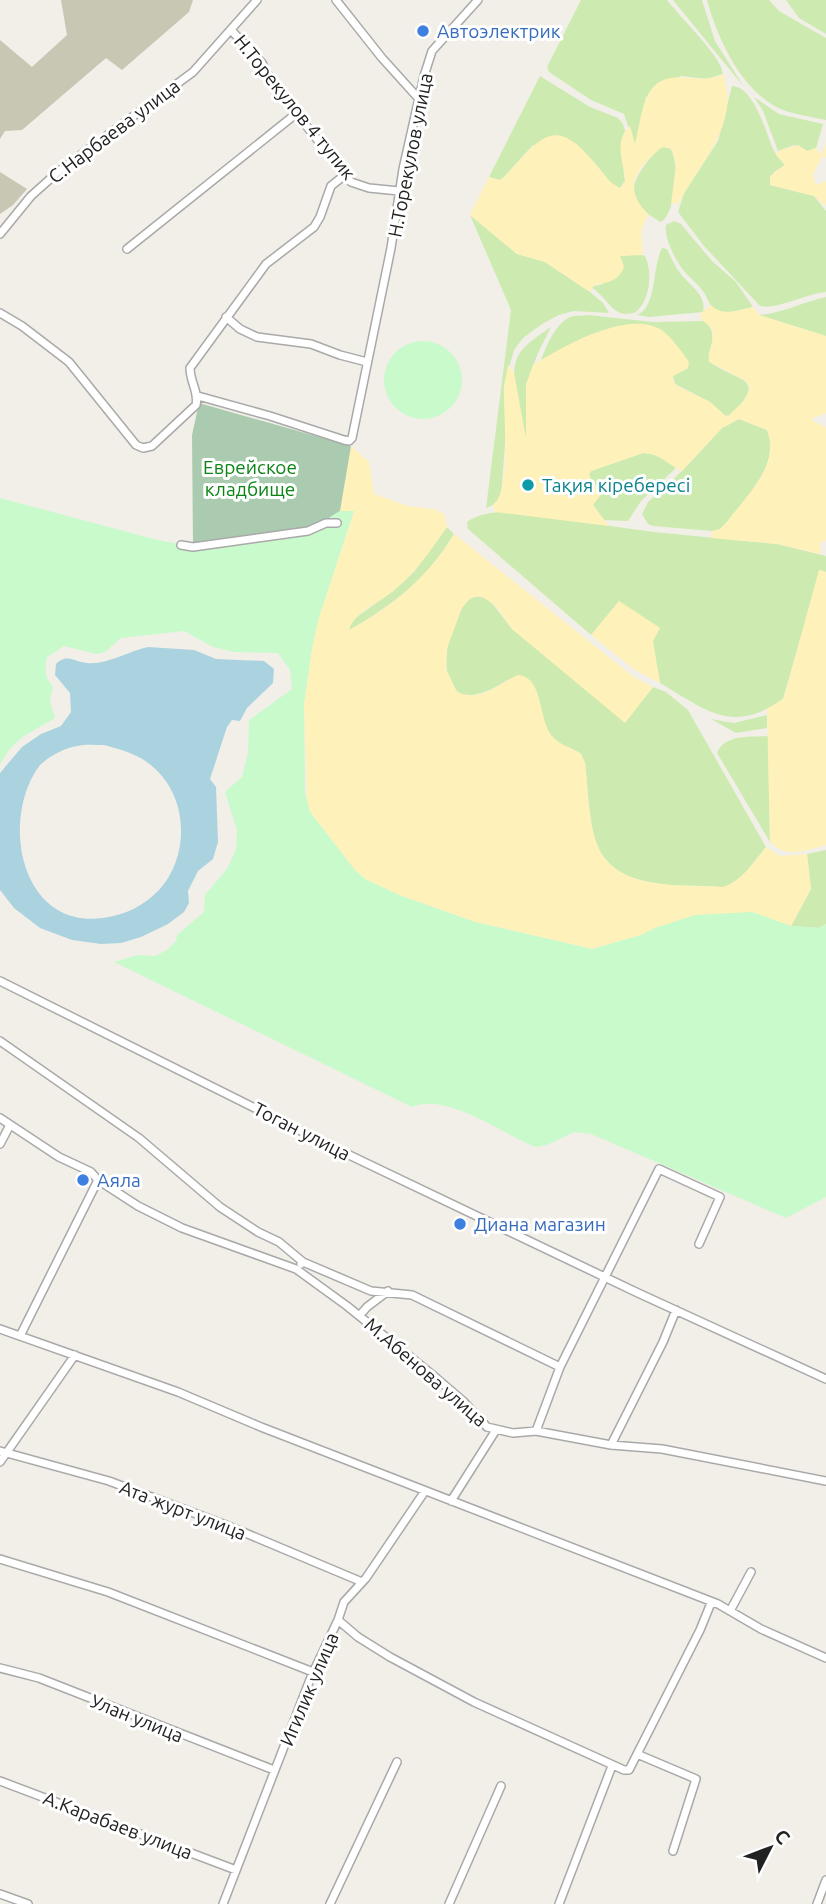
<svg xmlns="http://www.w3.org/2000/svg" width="826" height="1904" font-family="Ubuntu,sans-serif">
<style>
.construction{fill:#c7c7b4}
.grass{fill:#cdebb0}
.sand{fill:#fff1ba}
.cemetery{fill:#aacbaf}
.park{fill:#c8facc}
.water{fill:#aad3df;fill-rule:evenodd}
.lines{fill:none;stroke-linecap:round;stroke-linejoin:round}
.minor-casing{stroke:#a9a9a9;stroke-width:10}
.minor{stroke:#fff;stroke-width:7}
.shop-dot{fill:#3f7fe0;stroke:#fff;stroke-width:2.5}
.culture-dot{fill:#0f9aa8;stroke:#fff;stroke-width:2.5}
.labels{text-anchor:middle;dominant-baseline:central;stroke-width:6;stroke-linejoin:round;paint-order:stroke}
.shop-label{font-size:19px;fill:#366cbe;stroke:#fff;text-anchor:start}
.street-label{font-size:19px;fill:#222;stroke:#fff}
.park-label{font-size:19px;fill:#0c8416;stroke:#fff}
.culture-label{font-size:19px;fill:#0d838f;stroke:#fff;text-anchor:start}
</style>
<rect width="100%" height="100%" fill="#f2efe9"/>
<path class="construction" d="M61,0H193L189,12L122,70L106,58L22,130L5,131L0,139V40L32,67L67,35Z
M0,172L27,189L13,205L0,214Z"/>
<path class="grass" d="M581,0H667C679,16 722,57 723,74L707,79L681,76L646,97L635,146L624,114L591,100L549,72L547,67Z
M673,0H702L715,41L744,87Z
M707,0H769L779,11L826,38V120C812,117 797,115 783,110C742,93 718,40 707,0Z
M786,0H826V34L799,18Z
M540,76L590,107L618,118L623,124L625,131L621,147L625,181L620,188L611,183L593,161L533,145L504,177L500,180L489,177Z
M732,86C753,86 766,131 772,147C775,154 780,159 785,165L774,172L770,185L814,196L826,211V292C805,294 777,310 760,306L704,246L678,212L684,193L718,141Z
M754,97L779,114L823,124L816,148L807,151L794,145L778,151L763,111Z
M665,146L669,147C681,159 676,213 661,222C633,207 625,191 645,165C651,157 656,150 665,146Z
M470,215L517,254L545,262L590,292L603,303L609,313L574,311L559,315L542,324L523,338L514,350L504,385L506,431L501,496L493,505L486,508L511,310Z
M674,221L681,224L712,261L736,282L753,307C743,309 729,314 720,312C710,310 708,298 703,291C697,283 690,278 684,271C675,260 664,238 666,225Z
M662,248L667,249C671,257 675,267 681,274C690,286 707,295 703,312L649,317L637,315C657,307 652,267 662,248Z
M638,254L645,256C653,273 650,300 636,312C613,321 608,297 591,287L603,284L620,256Z
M826,297V336L759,315C783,313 803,302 826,297Z
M588,315L653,322L705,321C719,335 709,345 709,361C736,383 770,375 731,415L724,416L710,402L675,384L673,376L688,368L630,325L585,337L541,360C546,347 555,324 570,317C575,315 583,316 588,315Z
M551,327L538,353L526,385V443C522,420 507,376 518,356C525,343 540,335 551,327Z
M739,419L767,430C781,465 746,496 727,522L720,529L712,531L653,526L648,524L642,514L648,502L682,471L722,428Z
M643,453L656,454L676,468L641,501L628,521L602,520L592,504L603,492L593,483L589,475L591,471Z
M508,512L654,532L777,544L826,556V572L820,570L783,699C732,735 706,710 660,683L652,641L660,628L619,602L591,635L468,529L467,522C479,513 494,512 508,512Z
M447,527L454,534C425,582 395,602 349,631L351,621L392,592L414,572Z
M476,596L489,599L512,629L625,722L653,687L666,692L688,710L766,847C754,861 741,883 722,887C677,884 611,892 595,839C588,815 588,787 585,763L581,754C575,749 568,748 561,744C542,733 541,711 537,693L507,680C419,739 444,605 476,596Z
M767,715V728L736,733L711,719L734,723Z
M768,736L770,842L717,753C724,734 750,737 768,736Z
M826,850V924L819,928L791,926L811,889L807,854Z"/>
<path class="sand" d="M723,74C741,124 700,162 679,203L671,204L676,165L672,149L662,147C637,168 621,187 648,214L641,232L643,255L620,256L624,267C618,282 608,282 594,285L590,292L545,262L517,254L470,215L489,177L500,180L504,177C541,138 554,112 597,166C604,174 610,184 620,188L625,181C624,162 613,141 630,126L635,144C644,108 642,71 690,78C701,79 712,80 723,74Z
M826,142V158L822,156L813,175L816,185L826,181V206L814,196L770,185V176L785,165L776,155L778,151L798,145L807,151L816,148L822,155Z
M711,305C722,317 738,310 753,307L759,315L826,336V413L811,419L826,428V540L819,544L821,548L820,554L777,544L711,538L712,531L720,529L727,522C746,496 781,465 767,430L739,419L722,428L682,471C669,465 659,453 643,453L591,471L589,475L593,483L603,492L593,505L609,526L495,512L493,505C512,492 503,410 504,387C505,380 507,372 508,365L514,373L526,438V385L533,365C562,347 626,310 660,329C672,337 681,351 689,362L688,368L673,376V381L679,387L710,402L727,417L744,401L750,388L746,381L709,362C707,350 715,345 712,328L702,320L700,314Z
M351,446L369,462L374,494L408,506L433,509L444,514L447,527C430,551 414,576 389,594C376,604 354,613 349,630C393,607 429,576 454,534L634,677L653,687L625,723L512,629L496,606L481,596L470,598L462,608L447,648L446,669L457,692C481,703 497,684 518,675C544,677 538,720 552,736C560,746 572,747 581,754L585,763C588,787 588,815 595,839C611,892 677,884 722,887C741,883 754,861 766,847L780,856L807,854L811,889L791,926L752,912L655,928L641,935L592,949L475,922L399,895L365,879L355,870L310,812L307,801L304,704L312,648L319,617L354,512L340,511Z
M819,570L826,572V845C807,850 785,859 770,842L767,709L783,699L785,694Z
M619,601L660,628L653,641L660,683L635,670L591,635Z"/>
<path class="cemetery" d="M199,403L351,446L340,511L315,527L193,545L192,435Z"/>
<path class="park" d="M384 380a39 39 0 1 1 78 0a39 39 0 1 1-78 0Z
M0,498L154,539L193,547L308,531L340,511H354L319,617L312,648L304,704L305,792L310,812L355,870L365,879L399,895L475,922L592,949L641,935L655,928L695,915L752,912L791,926L819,928L826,924V1197L786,1218L591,1134L574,1132L547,1145L536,1147C503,1135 448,1092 412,1107L114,962L138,955L155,956L167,950L176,941L177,935L204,912L205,895L227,869L236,850L237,830L225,792L242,777L248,753L249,720L292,689L290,670L278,653L234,652L213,647L184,631L121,638L105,652L96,654L64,646L47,657C45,669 44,678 53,686L50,701L55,718C30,733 15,737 0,764Z"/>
<path class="water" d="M148,647L194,650L216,659L264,661L274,669L273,683L247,708L240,721L232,720L227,727L210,779L216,787L218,842L213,859L198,871L188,891L189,903L184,912L168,924L141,937L121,943L101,944L72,940L40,928L14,908L0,890V773L22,747L41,734L61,726L71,712L70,693L55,675L56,664C67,653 74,662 87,663C107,665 129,651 148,647ZM104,745C122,750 138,754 152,766C189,797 190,856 159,890C143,906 126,915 103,918C19,929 0,817 40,765C50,756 64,748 77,746C86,744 95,745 104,745Z"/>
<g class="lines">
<defs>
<path id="minor" d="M336,0L382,58L419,99
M232,31L262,63L273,84L351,182L369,188L399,191
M0,234L31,196L59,171L193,72L257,0
M127,249L297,113
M0,313L22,326L69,362L136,445L143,448L152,446L196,405C199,392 190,382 190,368L266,264L314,227L320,217L331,186L346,174
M226,317L240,329L257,337L311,344L340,355L367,362
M198,396L270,416L344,440L349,441L352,438L391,248L403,169L424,76L432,51L478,0
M181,545L193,547L308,531L326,523H337
M0,981L345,1153L638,1293L826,1379
M0,1041L139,1138L220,1207L258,1232L279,1242L303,1262
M0,1118L59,1157L91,1172L98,1180L138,1206L182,1228L296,1269L347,1306L435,1377L463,1401L487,1427L513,1433L536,1431L611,1445L662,1449L826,1481
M0,1144L10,1125
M301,1264L303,1262L371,1291L412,1295L560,1367
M360,1315L367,1307L388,1291
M0,1329L178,1392L261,1427L718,1604L761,1629L826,1658
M20,1336L98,1180
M536,1431L560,1367L659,1169L720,1197L699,1244
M611,1445L663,1342L676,1310
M0,1451L109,1481L231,1527L362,1582
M0,1462L75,1355
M451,1501L496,1430
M0,1559L108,1592L313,1672
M730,1611L751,1572
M338,1620L358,1637L390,1657L474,1702L624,1770H629L700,1630L711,1603
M0,1668L39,1678L274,1770
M637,1754L696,1779L673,1851
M0,1781L236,1870
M0,1894L28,1904
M223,1904L311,1677L338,1620L344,1602L366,1578L425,1491
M330,1904L397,1762
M449,1904L501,1786
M559,1904L612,1766
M817,1904L826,1880"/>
</defs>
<use href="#minor" class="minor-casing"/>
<use href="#minor" class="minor"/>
</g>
<g class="shop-dot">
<circle cx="423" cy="31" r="7"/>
<circle cx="83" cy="1180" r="7"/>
<circle cx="460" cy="1224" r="7"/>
</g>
<circle class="culture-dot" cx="528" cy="485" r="7"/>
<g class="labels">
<g class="shop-label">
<text x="437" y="31">Автоэлектрик</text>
<text x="97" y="1180">Аяла</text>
<text x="474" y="1224">Диана магазин</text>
</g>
<g class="street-label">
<text transform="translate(295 107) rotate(51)">Н.Торекулов 4 тупик</text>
<text transform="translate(114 131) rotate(-37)">С.Нарбаева улица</text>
<text transform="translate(410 155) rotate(-79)">Н.Торекулов улица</text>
<text transform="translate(302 1131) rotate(27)">Тоган улица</text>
<text transform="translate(426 1372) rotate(41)">М.Абенова улица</text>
<text transform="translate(183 1510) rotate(21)">Ата журт улица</text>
<text transform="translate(309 1689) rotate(-67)">Игилик улица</text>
<text transform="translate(137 1718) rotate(22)">Улан улица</text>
<text transform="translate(118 1825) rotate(21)">А.Карабаев улица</text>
</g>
<g class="park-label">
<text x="250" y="467">Еврейское<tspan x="250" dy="22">кладбище</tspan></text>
</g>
<g class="culture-label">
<text x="542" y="485">Тақия кіребересі</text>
</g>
</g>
<g transform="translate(770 1848) rotate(48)" stroke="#ffffff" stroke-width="5" paint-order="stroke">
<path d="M0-5L12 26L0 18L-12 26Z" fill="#222222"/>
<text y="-10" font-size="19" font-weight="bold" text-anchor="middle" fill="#222222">С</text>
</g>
</svg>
